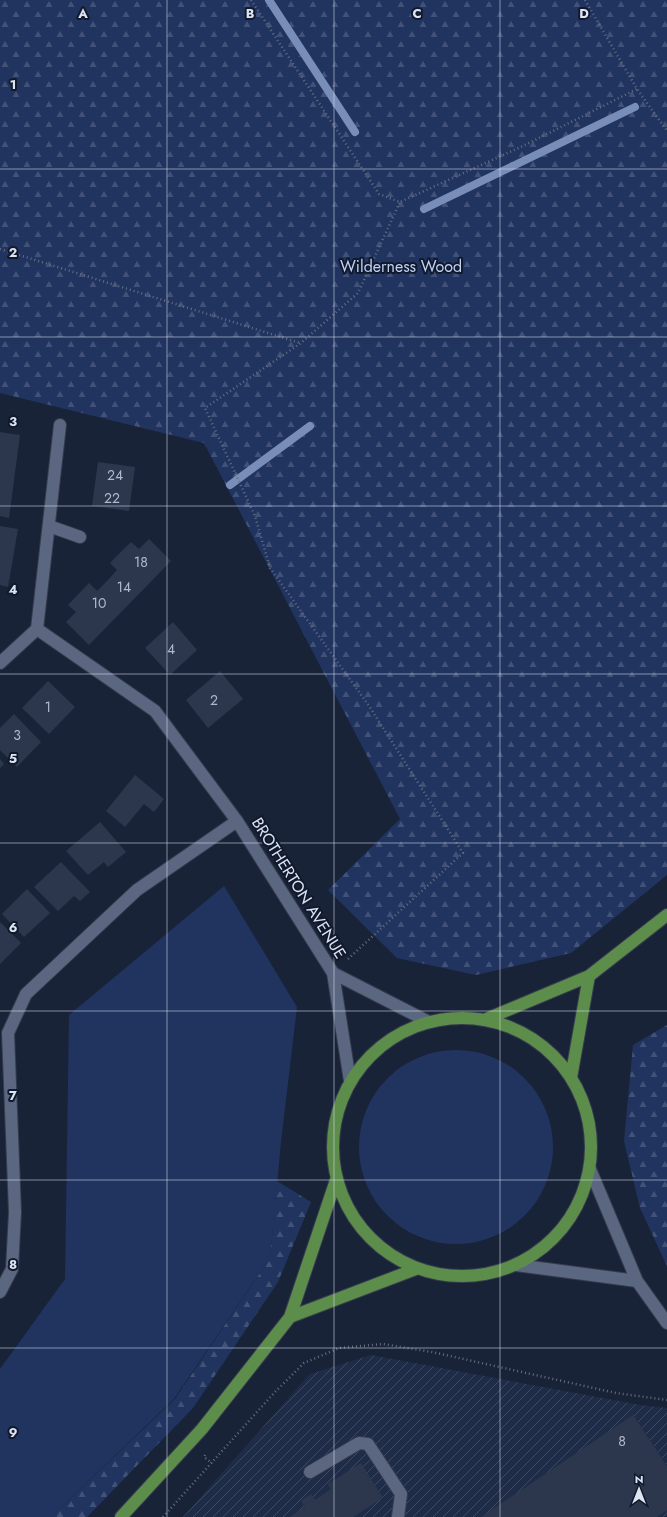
<svg xmlns="http://www.w3.org/2000/svg" width="667" height="1517" font-family="Jost,sans-serif">
<style>
.industrial{fill:url(#industrial-furrows)}
.grass{fill:#213460}
.forest{fill:url(#forest-firs)}
.lines{fill:none;stroke-linecap:round;stroke-linejoin:round}
.stream{stroke:#798db9;stroke-width:8}
.building{fill:#2c374d}
.service-casing{stroke:#353c4d;stroke-width:14}
.minor-casing{stroke:#353c4d;stroke-width:14}
.tertiary-casing{stroke:#353c4d;stroke-width:14}
.primary-casing{stroke:#353c4d;stroke-width:14}
.path{stroke:#656e80;stroke-width:2.5;stroke-dasharray:1 3;stroke-linecap:butt}
.service{stroke:#5b6780;stroke-width:12}
.minor{stroke:#5b6780;stroke-width:12}
.tertiary{stroke:#5b6780;stroke-width:12}
.primary{stroke:#5d8d4b;stroke-width:12}
.grid{fill:none;stroke:#dde4f2;stroke-width:1;stroke-opacity:0.55}
.labels{text-anchor:middle;dominant-baseline:central;stroke-width:4;stroke-linejoin:round;paint-order:stroke}
.number-label{font-size:14px;fill:#b1b9c9}
.park-label{font-size:16px;fill:#c1d1f3;stroke:#10192d}
.street-label{font-size:16px;fill:#dde4f2;stroke:#10192d}
.grid-label{font-size:13px;text-anchor:middle;font-weight:bold;fill:#dde4f2;stroke:#10192d;stroke-width:4;stroke-linejoin:round;paint-order:stroke}
</style>
<defs>
<pattern id="industrial-furrows" width="10" height="10" patternUnits="userSpaceOnUse"><rect width="10" height="10" fill="#1f2c47"/><path d="M-1 1l2-2M0 10L10 0M9 11l2-2" fill="none" stroke="#3f4a62"/></pattern>
<pattern id="forest-firs" width="22" height="20" patternUnits="userSpaceOnUse"><rect width="22" height="20" fill="#213460"/><path d="M5 1l3.5 6h-7zM16 11l3.5 6h-7z" fill="#415177"/></pattern>
</defs>
<rect width="100%" height="100%" fill="#192338"/>
<path class="industrial" d="M371,1355L640,1405L667,1408V1517H183L310,1374Z"/>
<path class="grass" d="M224,886L297,1007L281,1142L270,1258L174,1399L51,1517H0V1369L65,1279L69,1015Z
M359 1147a97 97 0 1 1 194 0a97 97 0 1 1-194 0Z"/>
<path class="forest" d="M0,0H667V875L571,953L476,975L397,958L328,890L400,819L204,443L0,393Z
M667,1025V1266L640,1208L624,1141L633,1045Z
M277,1181L311,1202L278,1282L193,1408L87,1517H51L175,1399L270,1258Z"/>
<g class="lines">
<path class="stream" d="M269,0L355,132
M424,209L635,107
M230,485L310,426"/>
</g>
<path class="building" d="M0,432L20,435L9,518L0,516Z
M98,462L135,467L129,511L92,506Z
M0,526L18,529L8,587L0,585Z
M149,539L171,561L89,645L66,622L76,612L68,605L89,583L97,591L107,581L117,570L110,563L131,542L139,549Z
M173,622L197,650L170,675L145,648Z
M220,671L243,699L208,728L186,700Z
M48,681L75,707L49,734L22,708Z
M14,714L41,742L17,767L0,750V728Z
M0,759L4,764L0,768Z
M135,775L164,799L154,812L144,804L125,827L106,811Z
M100,822L126,852L108,867L104,862L88,875L66,851Z
M61,862L90,892L80,901L74,896L58,911L34,887Z
M27,889L50,913L24,937L2,914Z
M0,922L21,943L0,964Z
M633,1415L667,1466V1510L657,1517H481Z
M361,1463L383,1498L353,1517H290L305,1507L301,1501L311,1494L315,1500L331,1489L328,1484Z"/>
<g class="lines">
<defs>
<path id="service" d="M310,1472L359,1443L368,1444L401,1494L398,1517"/>
<path id="minor" d="M49,526L80,537
M37,629L60,425
M0,663L37,629L155,711L237,821L333,973L350,1081
M333,973L429,1022
M0,1292L12,1269L15,1212L8,1033L26,994L137,890L237,821"/>
<path id="tertiary" d="M590,1169L637,1281L667,1323
M516,1265L637,1281"/>
<path id="primary" d="M333 1147a129 129 0 1 1 258 0a129 129 0 1 1-258 0Z
M484,1020L589,976L667,915
M571,1078L589,976
M290,1317L416,1269
M121,1517L202,1429L290,1317L336,1180"/>
</defs>
<use href="#service" class="service-casing"/>
<use href="#minor" class="minor-casing"/>
<use href="#tertiary" class="tertiary-casing"/>
<use href="#primary" class="primary-casing"/>
<path class="path" d="M251,0L379,194L400,202L523,146L637,89
M585,0L637,89L667,131
M0,249L300,343
M348,959L463,853L369,706L270,568L255,516L205,408L301,343L358,293L400,202
M205,1455L204,1457L212,1463
M163,1517L274,1393L304,1363L339,1348L383,1344L432,1352L616,1393L667,1400"/>
<use href="#service" class="service"/>
<use href="#minor" class="minor"/>
<use href="#tertiary" class="tertiary"/>
<use href="#primary" class="primary"/>
</g>
<path class="grid" d="M167,0V1517M334,0V1517M500,0V1517M0,169H667M0,337H667M0,506H667M0,674H667M0,843H667M0,1011H667M0,1180H667M0,1348H667"/>
<g class="labels">
<g class="number-label">
<text x="115" y="475">24</text>
<text x="112" y="498">22</text>
<text x="141" y="562">18</text>
<text x="124" y="587">14</text>
<text x="99" y="603">10</text>
<text x="171" y="649">4</text>
<text x="214" y="700">2</text>
<text x="48" y="707">1</text>
<text x="17" y="735">3</text>
<text x="622" y="1441">8</text>
</g>
<g class="park-label">
<text x="401" y="266">Wilderness Wood</text>
</g>
<g class="street-label">
<text transform="translate(299 888) rotate(58)">BROTHERTON AVENUE</text>
</g>
</g>
<g class="grid-label">
<text x="83" y="18">A</text>
<text x="250" y="18">B</text>
<text x="417" y="18">C</text>
<text x="584" y="18">D</text>
<text x="13" y="89">1</text>
<text x="13" y="257">2</text>
<text x="13" y="426">3</text>
<text x="13" y="594">4</text>
<text x="13" y="763">5</text>
<text x="13" y="932">6</text>
<text x="13" y="1100">7</text>
<text x="13" y="1269">8</text>
<text x="13" y="1437">9</text>
</g>
<g transform="translate(639 1489)" stroke="#10192d" stroke-width="3" paint-order="stroke">
<path d="M0-3L7 15L0 10L-7 15Z" fill="#dde4f2"/>
<text y="-6" font-size="11" font-weight="bold" text-anchor="middle" fill="#dde4f2">N</text>
</g>
</svg>
